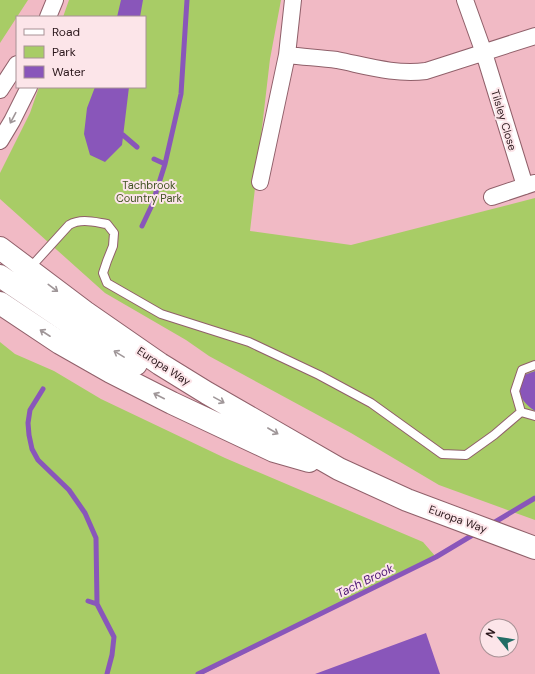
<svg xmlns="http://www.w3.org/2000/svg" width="535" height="674" font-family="'DM Sans',sans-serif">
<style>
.green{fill:#a8cc66}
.water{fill:#8956ba}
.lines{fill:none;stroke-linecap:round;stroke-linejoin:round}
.stream{stroke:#8956ba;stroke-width:5}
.service-casing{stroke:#90606a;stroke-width:10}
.minor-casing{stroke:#90606a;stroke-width:18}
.trunk-casing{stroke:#90606a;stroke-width:24}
.service{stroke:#fff;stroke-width:8}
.minor{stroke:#fff;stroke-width:16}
.trunk{stroke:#fff;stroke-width:22}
.oneway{stroke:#9f9698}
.labels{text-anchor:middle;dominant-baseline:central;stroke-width:4;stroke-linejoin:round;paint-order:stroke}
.street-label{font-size:11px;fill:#29161a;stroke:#fce5e9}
.park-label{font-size:11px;fill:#425323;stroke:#fce5e9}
.water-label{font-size:12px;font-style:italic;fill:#4a1573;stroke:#fce5e9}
</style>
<rect width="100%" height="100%" fill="#f1bac5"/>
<path class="green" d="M0,0H28L0,43Z
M69,0H281L270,59L250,231L351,245L535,198V520L439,485L351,433L209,356L186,340L105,293L0,199V173L30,113L39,87H145V17H63Z
M0,342L15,354L54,371L101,399L225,458L423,542L436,557L203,674H0Z"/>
<path class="water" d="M121,0H143L140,17H117Z
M95,87H129L122,145L105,162L90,155L84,134L87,108Z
M535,371V411C526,405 521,399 517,389L524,375Z
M426,633L440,674H315Z"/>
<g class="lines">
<path class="stream" d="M123,135L137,147
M154,159L165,164
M142,226L152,205L165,164L181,94L187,0
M43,389L30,410L28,423L29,435L32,449L38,460L69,490L85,513L96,538L97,604L114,637L112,655L107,674
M490,525L535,498
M88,601L97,604
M198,674L436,557L476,533"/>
<defs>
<path id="service" d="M29,269L69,225C81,218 94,222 107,224L114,233L113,246L107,261L103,273L107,283L161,314L249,342L319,375L371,403L442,454L466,455L494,435L521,412
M521,412L515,391L522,370L535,365
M521,412L535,416"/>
<path id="minor" d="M465,0L484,53L525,186
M48,17L55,0
M287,55C304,57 321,58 337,60C367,66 395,75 426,71L535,36
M0,90L17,64
M0,141L12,121L29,87
M260,182L287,55L293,0
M492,197L534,183"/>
<path id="trunk" d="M0,248L85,312L160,364L207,393L339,469L407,500L535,548
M0,276L80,330L136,364
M0,303L60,343L111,372L172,403L274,451L309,461"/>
</defs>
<use href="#service" class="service-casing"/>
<use href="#minor" class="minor-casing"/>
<use href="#trunk" class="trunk-casing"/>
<use href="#service" class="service"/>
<use href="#minor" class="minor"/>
<use href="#trunk" class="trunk"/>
</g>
<defs><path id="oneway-shaft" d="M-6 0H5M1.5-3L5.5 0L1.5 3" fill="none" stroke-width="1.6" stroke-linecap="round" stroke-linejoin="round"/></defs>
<g class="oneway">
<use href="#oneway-shaft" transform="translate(13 118) rotate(118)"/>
<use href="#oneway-shaft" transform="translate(53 288) rotate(37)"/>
<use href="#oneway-shaft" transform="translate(45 333) rotate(-147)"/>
<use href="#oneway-shaft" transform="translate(119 354) rotate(-149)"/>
<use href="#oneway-shaft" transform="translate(159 396) rotate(-153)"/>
<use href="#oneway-shaft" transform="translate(219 400) rotate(29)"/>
<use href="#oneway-shaft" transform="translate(273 431) rotate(30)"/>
</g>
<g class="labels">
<g class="street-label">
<text transform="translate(504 120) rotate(73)">Tilsley Close</text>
<text transform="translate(164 366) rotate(33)">Europa Way</text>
<text transform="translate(458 519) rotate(20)">Europa Way</text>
</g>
<g class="park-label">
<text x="149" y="185">Tachbrook<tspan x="149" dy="13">Country Park</tspan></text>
</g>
<g class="water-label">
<text transform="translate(365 581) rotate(-26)">Tach Brook</text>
</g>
</g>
<rect x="16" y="16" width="130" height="72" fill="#fce5e9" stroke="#a89296"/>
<rect x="24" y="29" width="20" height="6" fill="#ffffff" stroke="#a89296"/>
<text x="52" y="36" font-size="12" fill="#29161a">Road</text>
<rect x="24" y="46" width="20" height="12" fill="#a8cc66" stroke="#a89296"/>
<text x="52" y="56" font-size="12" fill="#29161a">Park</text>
<rect x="24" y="66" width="20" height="12" fill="#8956ba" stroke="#a89296"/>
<text x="52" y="76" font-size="12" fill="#29161a">Water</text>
<g transform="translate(499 638) rotate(300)"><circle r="19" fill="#fce5e9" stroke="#a89296"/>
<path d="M0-3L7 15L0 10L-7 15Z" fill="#236c65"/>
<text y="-6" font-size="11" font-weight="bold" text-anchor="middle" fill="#29161a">N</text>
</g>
</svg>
